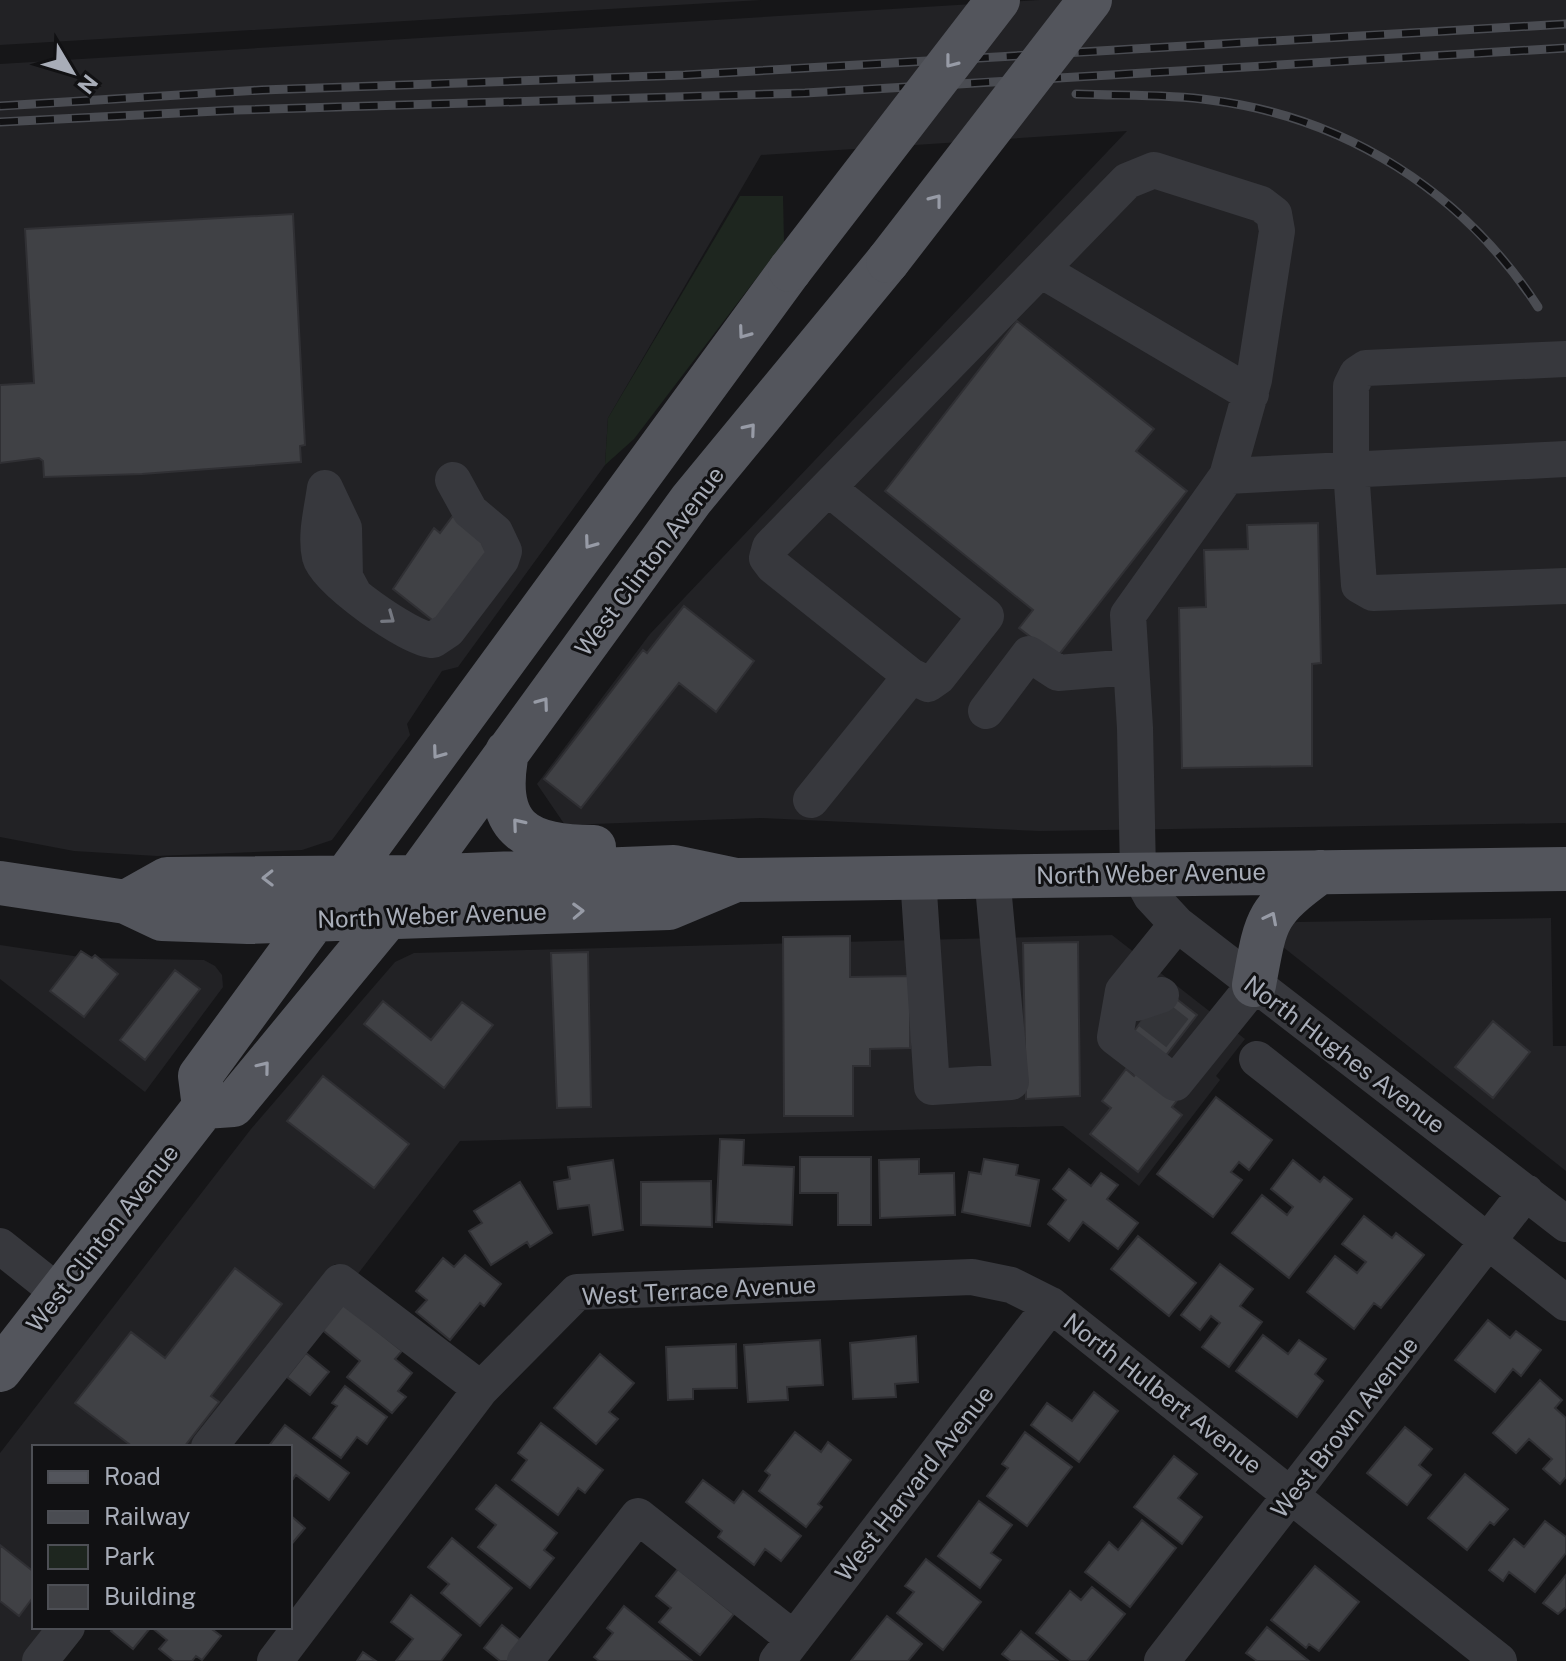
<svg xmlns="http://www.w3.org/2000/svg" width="1566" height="1661" font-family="'Public Sans',sans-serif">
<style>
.built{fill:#222225}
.green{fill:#1e261f}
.building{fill:#404145;stroke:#303034;stroke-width:2}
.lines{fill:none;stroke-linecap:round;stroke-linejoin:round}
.minor-tunnel{stroke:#333438;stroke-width:36;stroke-dasharray:36 18;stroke-linecap:butt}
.minor{stroke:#37383d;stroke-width:36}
.major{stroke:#53555c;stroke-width:44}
.rail-casing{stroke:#4a4c52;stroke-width:9}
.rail{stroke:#111113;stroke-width:6;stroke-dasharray:18;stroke-linecap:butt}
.major-bridge{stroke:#53555c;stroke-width:44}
.oneway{stroke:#979ba6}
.oneway2{stroke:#757881}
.labels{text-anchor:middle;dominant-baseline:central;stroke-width:6;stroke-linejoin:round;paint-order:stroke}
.street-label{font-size:24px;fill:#a8adb8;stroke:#111113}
</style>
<rect width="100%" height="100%" fill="#161618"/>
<path class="built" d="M0,0H761L0,45Z
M1039,0H1566V823L1040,831L761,818L565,825L537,784L650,634L1127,131L761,155L608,418L605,465L458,667L442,671L407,724L410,735L332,840L302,850L157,856L74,851L0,837V64Z
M1551,918L1553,1046H1566V1171L1283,947L1291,924L1297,922Z
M1112,935L1245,1039L1216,1076L1220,1080L1139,1186L1063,1126L460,1141L354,1279L335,1264L193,1447H34V1627H54L27,1661H0V1453L251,1129L395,962L414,953Z
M0,945L87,958L204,960L215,966L222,975L223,987L145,1092L0,979Z"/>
<path class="green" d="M740,196H783L784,242L634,439L605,465L608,418Z"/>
<path class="building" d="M293,214L305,445L300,446L301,462L142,474L44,477L43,461L39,458L0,463V385L34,383L25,229Z
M1017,321L1154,429L1136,451L1187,491L1057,657L1019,628L1033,610L885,491Z
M458,509L491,548L436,623L393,589L434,528L440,533Z
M1318,523L1321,663L1312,664V766L1182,768L1179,608L1206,607L1204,550L1248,549L1247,525Z
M684,606L754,661L716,712L679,683L581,808L544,779L643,650L647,653Z
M850,936V977L910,976V1048L870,1049V1066H853V1116H784L783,937Z
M1078,942L1080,1096L1026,1099L1023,943Z
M81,951L92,958L95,955L118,974L84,1017L50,991Z
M588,952L591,1107L557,1108L551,953Z
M175,970L200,989L145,1060L120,1040Z
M1165,990L1197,1015L1164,1058L1132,1034Z
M383,1001L431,1040L462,1002L493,1025L444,1088L364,1024Z
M1493,1021L1530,1052L1493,1098L1455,1067Z
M1126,1069L1134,1076L1139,1069L1178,1099L1172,1107L1182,1115L1138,1172L1090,1134L1111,1108L1102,1101Z
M323,1076L409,1144L374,1188L287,1121Z
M1216,1097L1272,1140L1249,1170L1239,1162L1231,1172L1242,1180L1213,1217L1157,1174Z
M720,1139L744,1140L743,1165L794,1167L792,1225L716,1222Z
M800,1157H871V1225H838V1193H800Z
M919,1159V1174L954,1173L955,1215L880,1218L879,1160Z
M984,1159L1018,1165L1016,1175L1039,1180L1030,1226L962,1212L969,1172L981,1174Z
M613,1160L623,1230L593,1235L589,1205L558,1209L554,1182L570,1179L568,1167Z
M1293,1160L1320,1182L1324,1177L1352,1199L1289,1278L1232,1233L1262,1195L1287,1215L1293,1207L1271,1189Z
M1069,1169L1091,1186L1101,1173L1118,1185L1107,1199L1138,1223L1118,1249L1083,1222L1069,1241L1048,1224L1066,1200L1053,1189Z
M711,1181L712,1227L641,1225V1182Z
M520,1182L552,1233L530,1247L527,1242L491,1265L469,1231L482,1223L474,1211Z
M1364,1216L1392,1238L1396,1233L1424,1255L1381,1308L1374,1303L1354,1329L1307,1292L1335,1256L1357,1273L1366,1262L1342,1244Z
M1138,1236L1196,1283L1169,1316L1111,1269Z
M465,1255L501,1284L484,1306L480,1303L450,1340L416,1312L427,1300L416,1291L443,1258L454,1267Z
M1220,1264L1253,1289L1240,1306L1262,1322L1229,1367L1202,1347L1220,1323L1211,1316L1200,1330L1181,1315Z
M235,1268L282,1304L211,1396L219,1402L184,1447H133L75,1403L131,1332L165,1358Z
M341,1302L402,1351L395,1359L412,1373L398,1391L406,1397L392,1413L347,1377L360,1361L320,1328Z
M1488,1320L1510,1338L1516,1331L1541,1350L1521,1376L1513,1369L1495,1392L1455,1360Z
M1263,1335L1288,1354L1299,1340L1326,1359L1315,1374L1323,1381L1297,1417L1236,1371Z
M916,1336L918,1382L895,1384L896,1397L853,1399L850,1343Z
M820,1340L823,1385L787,1387L788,1400L748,1402L744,1345Z
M736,1344L737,1388L693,1389V1399L668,1400L666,1347Z
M306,1353L329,1372L310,1395L287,1377Z
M600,1354L634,1383L609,1412L618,1419L596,1444L554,1408Z
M1540,1380L1562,1400L1555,1408L1566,1418V1477L1560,1484L1543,1469L1552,1459L1529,1439L1516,1453L1493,1433Z
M345,1386L387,1417L367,1444L357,1437L341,1458L313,1438L337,1406L332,1403Z
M1094,1392L1118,1411L1079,1462L1031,1425L1047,1403L1072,1421Z
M541,1423L603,1470L585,1493L578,1488L558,1515L512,1480L527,1460L518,1453Z
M285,1425L349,1473L329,1500L296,1475L290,1483V1447H268Z
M1405,1427L1432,1449L1419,1465L1431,1475L1407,1505L1367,1473Z
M795,1432L821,1452L828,1442L851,1460L818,1504L822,1507L806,1527L759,1491L770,1475L765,1471Z
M1025,1432L1072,1467L1027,1526L987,1496L1008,1468L1002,1464Z
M1174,1456L1197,1474L1178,1498L1202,1517L1182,1544L1134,1507Z
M1465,1474L1508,1509L1494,1525L1490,1522L1467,1550L1428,1518Z
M703,1480L734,1503L743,1491L801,1536L781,1561L765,1549L754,1565L718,1537L722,1531L686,1502Z
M496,1485L557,1533L544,1550L554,1558L530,1588L478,1547L496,1525L476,1509Z
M979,1501L1012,1525L991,1553L1001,1560L980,1588L938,1556Z
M290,1515L305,1528L290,1546Z
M1142,1520L1176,1548L1130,1607L1085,1572L1109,1542L1118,1550Z
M1545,1521L1566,1537V1553L1535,1592L1509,1572L1503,1581L1489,1570L1514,1539L1524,1547Z
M452,1538L512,1588L480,1626L441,1593L449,1584L428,1567Z
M0,1545L34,1572V1596L19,1616L0,1601Z
M926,1559L981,1602L943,1650L897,1613L914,1592L905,1586Z
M1315,1566L1359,1602L1319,1651L1309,1644L1306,1648L1271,1620Z
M678,1569L734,1614L700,1655L659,1622L671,1608L656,1596Z
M1566,1575V1607L1558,1614L1543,1603Z
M1092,1587L1125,1614L1087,1661H1071L1036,1633L1070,1591L1081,1600Z
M411,1595L461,1635L441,1661H396L413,1639L391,1622Z
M624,1606L692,1661H599L594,1657L613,1633L607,1628Z
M887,1616L922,1644L908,1661H851Z
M502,1625L524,1643L510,1661H500L484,1648Z
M114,1627H151L133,1649L111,1631Z
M151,1627H209L221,1636L202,1660L196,1656L192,1661H174L159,1649L167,1640Z
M1267,1627L1309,1661H1257L1246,1653Z
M1021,1631L1058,1661H1011L1002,1654Z
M363,1652L376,1661H357Z"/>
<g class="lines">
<path class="minor-tunnel" d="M1149,1011L1181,1036"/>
<path class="minor" d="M1041,270L1251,394
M1566,359L1366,368L1357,374L1351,386V469L1359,585L1373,593L1566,586
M1227,476L1566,459
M325,488C322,510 315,535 320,557C326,580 410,640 433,640L448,630L501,560L504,551L495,532L470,511L453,480
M325,488L344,528L345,577L353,592
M828,488L986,616L938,677L928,684L911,676
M986,711L1029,654L1058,673L1131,667
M811,800L911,676L773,566L767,558L770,547L1127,181L1154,170L1261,204L1274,214L1277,231L1254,380L1227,476L1128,615L1135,728L1138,872L1151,896L1177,924L1566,1224
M918,877L932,1087L1011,1082L992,875
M1177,924L1123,991L1115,1037L1175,1083L1254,985
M1137,1003L1161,995
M1257,1059L1566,1303
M0,1246L59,1293
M209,1447L340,1282L481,1389
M40,1661L67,1627
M275,1661L481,1389L577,1292L972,1277L1011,1285L1051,1305L1499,1661
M525,1661L638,1516L794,1639
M777,1661L1051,1305
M1162,1661L1526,1192"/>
<path class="major" d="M507,752C493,827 523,847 594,847
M0,883L126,902L162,919L248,922L669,908L736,880
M126,902L167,879L417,877L674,867L736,880L1566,869
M1254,985C1266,919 1265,912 1320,872
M204,1107L233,1105L388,917L691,500L888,261
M0,1370L204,1107L200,1076L790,270"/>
<defs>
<path id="rail" d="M1076,94C1120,96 1166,94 1210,100C1346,117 1463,192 1538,307
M0,106L262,90L685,75L1566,24
M0,122L237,110L805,93L1566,48"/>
</defs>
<use href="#rail" class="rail-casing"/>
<use href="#rail" class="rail"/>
<path class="major-bridge" d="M888,261L1090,0
M790,270L998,0"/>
</g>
<defs><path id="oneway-chevron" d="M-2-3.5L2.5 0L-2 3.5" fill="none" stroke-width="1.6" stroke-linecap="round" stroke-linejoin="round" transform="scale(2)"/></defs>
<g class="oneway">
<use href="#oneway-chevron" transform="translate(951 62) rotate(128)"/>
<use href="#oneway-chevron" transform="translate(936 200) rotate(-52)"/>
<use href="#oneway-chevron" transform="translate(744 333) rotate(126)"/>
<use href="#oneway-chevron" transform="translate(750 429) rotate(-50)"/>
<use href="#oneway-chevron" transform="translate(590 543) rotate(126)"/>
<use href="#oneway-chevron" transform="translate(543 703) rotate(-54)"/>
<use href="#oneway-chevron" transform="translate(438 753) rotate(126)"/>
<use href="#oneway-chevron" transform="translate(518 824) rotate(-130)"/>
<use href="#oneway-chevron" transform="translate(268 878) rotate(179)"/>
<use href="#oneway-chevron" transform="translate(578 911) rotate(-2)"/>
<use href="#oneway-chevron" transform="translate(1271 918) rotate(-63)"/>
<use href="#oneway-chevron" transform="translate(264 1067) rotate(-51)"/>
</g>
<use class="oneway2" href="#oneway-chevron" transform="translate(389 618) rotate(36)"/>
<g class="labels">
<g class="street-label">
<text transform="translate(649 561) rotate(-53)">West Clinton Avenue</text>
<text transform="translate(1151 873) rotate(-1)">North Weber Avenue</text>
<text transform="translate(432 915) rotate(-2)">North Weber Avenue</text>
<text transform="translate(1345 1054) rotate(37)">North Hughes Avenue</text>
<text transform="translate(102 1238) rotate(-52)">West Clinton Avenue</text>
<text transform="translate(699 1290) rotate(-3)">West Terrace Avenue</text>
<text transform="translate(1163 1393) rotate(38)">North Hulbert Avenue</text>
<text transform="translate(1344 1427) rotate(-52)">West Brown Avenue</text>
<text transform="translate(914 1483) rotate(-52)">West Harvard Avenue</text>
</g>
</g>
<rect x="32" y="1445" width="260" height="184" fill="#111113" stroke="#4d4f55" stroke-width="2"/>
<rect x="48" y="1471" width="40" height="12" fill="#53555c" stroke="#4d4f55" stroke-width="2"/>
<text x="104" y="1485" font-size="24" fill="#a8adb8">Road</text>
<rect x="48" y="1511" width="40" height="12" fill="#4a4c52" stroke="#4d4f55" stroke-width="2"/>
<text x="104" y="1525" font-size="24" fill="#a8adb8">Railway</text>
<rect x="48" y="1545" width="40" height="24" fill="#1e261f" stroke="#4d4f55" stroke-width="2"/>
<text x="104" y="1565" font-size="24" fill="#a8adb8">Park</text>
<rect x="48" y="1585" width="40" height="24" fill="#404145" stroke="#4d4f55" stroke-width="2"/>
<text x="104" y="1605" font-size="24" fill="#a8adb8">Building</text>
<g transform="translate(72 72) rotate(128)" stroke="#111113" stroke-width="6" paint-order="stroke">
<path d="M0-6L14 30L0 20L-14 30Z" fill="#a8adb8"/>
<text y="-12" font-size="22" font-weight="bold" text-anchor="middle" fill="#a8adb8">N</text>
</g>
</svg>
